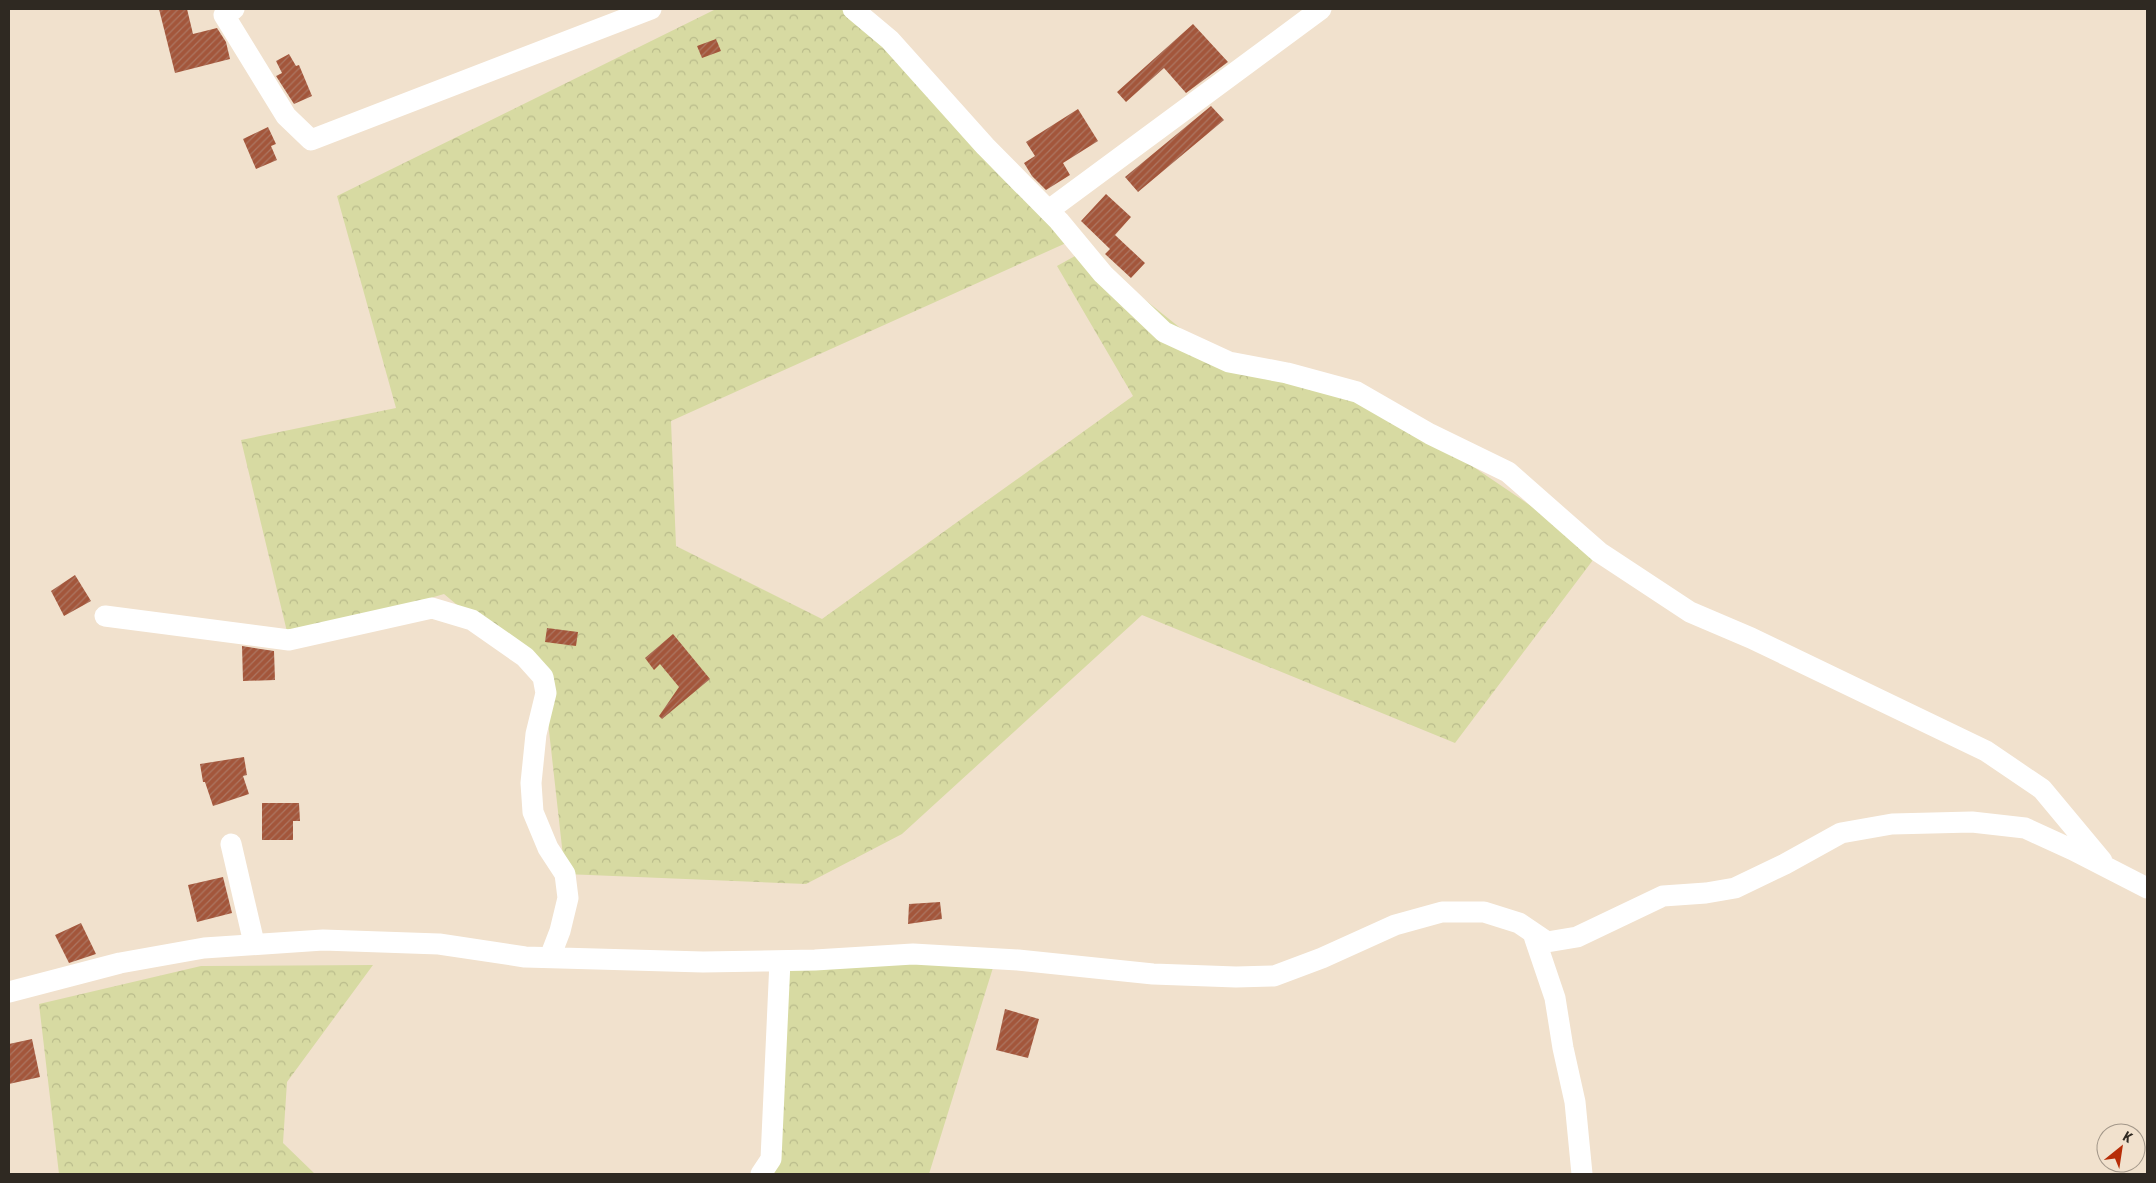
<svg xmlns="http://www.w3.org/2000/svg" width="2156" height="1183" font-family="'Roboto Condensed',sans-serif">
<style>
.forest{fill:url(#forest-crowns)}
.building{fill:url(#building-hatch)}
.lines{fill:none;stroke-linecap:round;stroke-linejoin:round}
.minor{stroke:#fff;stroke-width:21}
</style>
<defs>
<pattern id="forest-crowns" width="20" height="18" patternUnits="userSpaceOnUse" patternTransform="scale(1.25)"><rect width="20" height="18" fill="#d7daa2"/><path d="M2 6a3 3 0 1 1 6 0M12 15a3 3 0 1 1 6 0" fill="none" stroke="#b9bb8b"/></pattern>
<pattern id="building-hatch" width="6" height="6" patternUnits="userSpaceOnUse" patternTransform="scale(1.25)"><rect width="6" height="6" fill="#a3563b"/><path d="M-1 1l2-2M0 6l6-6M5 7l2-2" fill="none" stroke="#ac7662"/></pattern>
</defs>
<rect width="100%" height="100%" fill="#f1e1cd"/>
<path class="forest" d="M716,9H845L1075,239L671,421L676,546L822,619L1133,396L1057,266L1084,251L1214,355L1394,413L1599,552L1455,743L1142,615L902,834L806,884L565,874L543,677L444,594L289,640L241,440L396,408L337,196Z
M996,958L929,1174H761L780,961Z
M373,965L287,1082L283,1143L315,1174H59L39,1004L201,966Z"/>
<path class="building" d="M159,9H187L193,34L217,28L226,42L230,59L175,73Z
M1193,24L1228,62L1186,93L1164,68L1126,102L1117,92Z
M716,39L721,51L702,58L697,46Z
M289,54L296,66L299,65L312,96L294,104L276,76L282,73L276,61Z
M1211,106L1224,120L1138,192L1125,177Z
M1078,109L1098,141L1063,163L1070,175L1046,190L1032,176L1024,163L1035,156L1026,142Z
M268,127L276,144L271,146L277,160L256,169L243,139Z
M1106,194L1131,217L1115,235L1145,263L1131,278L1105,254L1110,249L1081,221Z
M75,575L91,601L64,616L51,591Z
M547,628L578,632L576,646L545,642Z
M673,634L710,679L662,719L659,716L679,687L660,664L654,670L645,658Z
M242,646L274,651L275,680L243,681Z
M244,757L247,775L243,776L249,794L213,806L205,782H203L200,764Z
M262,803H299L300,821H293V840H262Z
M223,877L232,913L197,922L188,885Z
M940,902L942,919L908,924L909,904Z
M81,923L96,954L69,963L55,935Z
M1005,1009L1039,1019L1028,1058L996,1050Z
M32,1039L40,1077L9,1084V1044Z"/>
<g class="lines">
<path class="minor" d="M234,9L224,15L286,116L311,140L651,9
M853,9L890,40L985,146L1059,221L1103,274L1164,332L1229,362L1287,373L1357,392L1430,434L1508,472L1599,552L1690,612L1751,638L1986,751L2042,789L2102,861
M1049,210L1321,9
M105,616L289,640L432,608L472,620L525,657L543,677L546,693L536,734L531,783L533,812L548,848L565,874L568,898L560,931L550,957
M231,844L254,943
M1533,933L1555,998L1563,1048L1575,1102L1582,1174
M9,992L120,963L204,948L323,940L439,944L525,957L703,962L815,960L913,954L1018,960L1153,974L1236,977L1274,976L1322,958L1395,925L1442,912H1484L1519,923L1547,942L1577,937L1663,896L1706,893L1735,888L1785,864L1841,833L1892,824L1972,822L2025,828L2073,850L2147,888
M761,1174L771,1159L780,961"/>
</g>
<rect width="2156" height="1183" fill="none" stroke="#2f2922" stroke-width="20"/>
<g transform="translate(2121 1148) rotate(30)"><circle r="24" fill="#f1e1cd" stroke="#a39789"/>
<path d="M0-4L9 19L0 12L-9 19Z" fill="#b72d07"/>
<text y="-8" font-size="14" font-weight="bold" text-anchor="middle" fill="#2f2922">K</text>
</g>
</svg>
